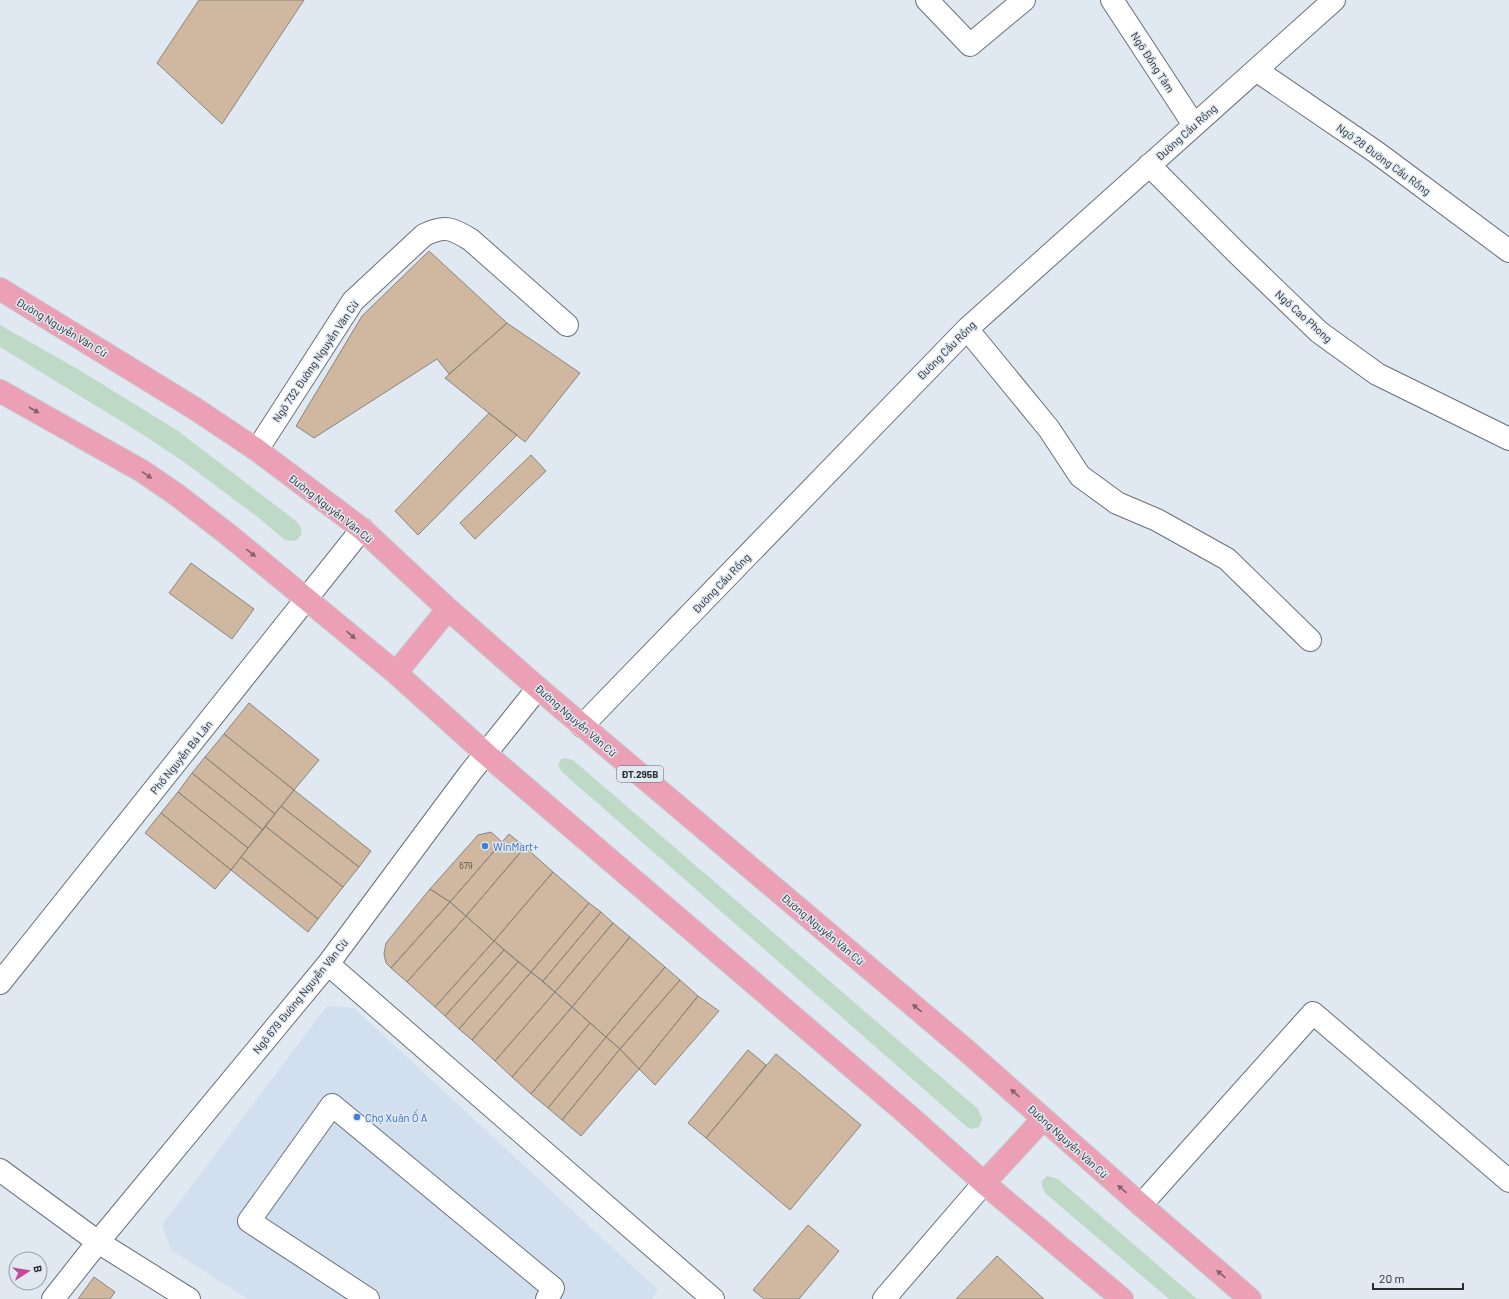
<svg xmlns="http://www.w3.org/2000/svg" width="1509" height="1299" font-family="Barlow,sans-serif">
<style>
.built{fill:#d1dfee}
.green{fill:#bed9c5}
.building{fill:#cfb89f;stroke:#8b847b}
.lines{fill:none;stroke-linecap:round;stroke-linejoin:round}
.minor-casing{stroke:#697078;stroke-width:24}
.major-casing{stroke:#c8c9c9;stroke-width:24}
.minor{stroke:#fff;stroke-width:22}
.major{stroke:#eba0b5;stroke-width:22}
.oneway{fill:#81616c}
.shop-dot{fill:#3f7fe0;stroke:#e0e9f2;stroke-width:1.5}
.labels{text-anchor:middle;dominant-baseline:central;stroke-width:3;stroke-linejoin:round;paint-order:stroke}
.number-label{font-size:9px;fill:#54504c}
.shield{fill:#e0e9f2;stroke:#61666b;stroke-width:1}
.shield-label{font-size:10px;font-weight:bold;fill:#2b2e31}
.street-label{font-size:11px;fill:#2b2e31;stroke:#e0e9f2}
.shop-label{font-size:11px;fill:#366cbe;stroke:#e0e9f2;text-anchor:start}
</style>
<rect width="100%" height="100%" fill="#e0e9f2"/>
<path class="built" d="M327,1006L354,1008L658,1290L652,1299H248L171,1250L162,1225Z"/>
<path class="green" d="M0,325L81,371L178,431L296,521C303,528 304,535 295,541L285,540L255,515L184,462L142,434L0,347Z
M565,758L573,760L978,1109L982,1119L979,1127L971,1129L967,1127L562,772L558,765L561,759Z
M1047,1176L1058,1179L1197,1299H1169L1045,1193L1041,1182Z"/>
<path class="building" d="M199,0H304L222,124L157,63Z
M429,251L507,323L449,374L437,359L314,438L296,426L362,316Z
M507,323L580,373L525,442L445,378Z
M489,413L517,435L418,535L395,511Z
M531,455L546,471L475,539L460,523Z
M191,563L254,609L232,639L169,593Z
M249,703L319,760L294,790L224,734Z
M224,734L294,790L275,814L205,757Z
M205,757L275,814L263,830L192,773Z
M192,773L263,830L248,848L178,792Z
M294,790L371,851L359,867L281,806Z
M178,792L248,848L231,870L161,813Z
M281,806L359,867L343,887L265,826Z
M161,813L231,870L215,889L145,833Z
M265,826L343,887L318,919L241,857Z
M491,832L502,842L450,902L430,889L478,835Z
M509,834L525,847L466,916L450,902Z
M525,847L553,872L494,941L466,916Z
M241,857L318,919L308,932L231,870Z
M553,872L589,903L531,972L494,941Z
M430,889L450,902L391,968L386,963L384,954L386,943Z
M450,902L466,916L407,982L391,968Z
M589,903L601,912L543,981L531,972Z
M601,912L613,923L555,992L543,981Z
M466,916L494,941L435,1007L407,982Z
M613,923L630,937L572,1007L555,992Z
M630,937L665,967L606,1037L572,1007Z
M494,941L504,950L445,1016L435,1007Z
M504,950L518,962L459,1029L445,1016Z
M518,962L531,972L472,1040L459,1029Z
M665,967L680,980L620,1049L606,1037Z
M531,972L555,992L495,1061L472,1040Z
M680,980L698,996L639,1069L620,1049Z
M555,992L572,1007L512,1077L495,1061Z
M698,996L719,1011L655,1085L639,1069Z
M572,1007L590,1023L531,1094L512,1077Z
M590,1023L606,1037L548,1108L531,1094Z
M606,1037L620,1049L562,1120L548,1108Z
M620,1049L639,1069L581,1136L562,1120Z
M748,1050L766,1065L706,1138L688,1123Z
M776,1054L861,1125L790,1210L706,1138Z
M808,1225L839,1251L799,1299H764L753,1290Z
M997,1256L1044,1299H956Z
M94,1277L115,1292L110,1299H78Z"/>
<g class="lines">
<defs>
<path id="minor" d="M927,0L970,45L1024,0
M1112,0L1194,125
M1256,70L1376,152L1509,251
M1149,165L1237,253L1319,332L1377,374L1509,439
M967,329L1049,429L1080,476L1117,503L1157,520L1227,559L1310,640
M257,450L353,301L424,235C445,225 452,228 471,240L567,325
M582,726L967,329L1334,0
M328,964L713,1299
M0,983L362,529
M0,1170L98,1242L189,1299
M1141,1205L1313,1013L1509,1181
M53,1299L98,1242L328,964L470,773L538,688
M368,1299L249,1221L332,1105L553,1288L547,1299
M884,1299L984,1183"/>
<path id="major" d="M0,289L194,408L257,450L362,529L448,609L538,688L967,1051L1141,1205L1250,1299
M0,391L142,471L177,495L230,536L396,673L486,754L908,1115L984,1183L1122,1299
M396,673L448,609
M984,1183L1043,1119"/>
</defs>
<use href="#minor" class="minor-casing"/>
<use href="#major" class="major-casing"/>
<use href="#minor" class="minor"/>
<use href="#major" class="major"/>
</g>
<defs><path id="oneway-solid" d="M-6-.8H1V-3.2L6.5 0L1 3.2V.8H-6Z"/></defs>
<g class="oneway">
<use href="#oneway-solid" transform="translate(34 410) rotate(30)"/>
<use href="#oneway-solid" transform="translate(147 475) rotate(34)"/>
<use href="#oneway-solid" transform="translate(251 553) rotate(39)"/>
<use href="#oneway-solid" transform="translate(351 635) rotate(40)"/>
<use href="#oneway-solid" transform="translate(917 1008) rotate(-140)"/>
<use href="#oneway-solid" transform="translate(1015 1093) rotate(-138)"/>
<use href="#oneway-solid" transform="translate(1122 1189) rotate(-139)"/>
<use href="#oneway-solid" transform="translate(1221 1274) rotate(-139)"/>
</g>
<g class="shop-dot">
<circle cx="485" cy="846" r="4"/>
<circle cx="357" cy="1117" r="4"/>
</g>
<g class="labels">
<g class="number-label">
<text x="466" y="865">679</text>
</g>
<rect class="shield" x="617" y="766" width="46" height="16" rx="3"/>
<g class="shield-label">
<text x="640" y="774">ĐT.295B</text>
</g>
<g class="street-label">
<text transform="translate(1153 62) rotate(57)">Ngõ Đồng Tâm</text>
<text transform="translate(1186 132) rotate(-42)">Đường Cầu Rồng</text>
<text transform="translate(1384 159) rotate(36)">Ngõ 28 Đường Cầu Rồng</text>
<text transform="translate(1304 316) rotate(42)">Ngõ Cao Phong</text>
<text transform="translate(62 327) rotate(31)">Đường Nguyễn Văn Cừ</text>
<text transform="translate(946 350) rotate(-45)">Đường Cầu Rồng</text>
<text transform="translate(315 361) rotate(-56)">Ngõ 732 Đường Nguyễn Văn Cừ</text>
<text transform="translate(331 508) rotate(38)">Đường Nguyễn Văn Cừ</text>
<text transform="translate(721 583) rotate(-46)">Đường Cầu Rồng</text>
<text transform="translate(576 720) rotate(41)">Đường Nguyễn Văn Cừ</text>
<text transform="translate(181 757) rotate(-51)">Phố Nguyễn Bá Lân</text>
<text transform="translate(823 929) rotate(40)">Đường Nguyễn Văn Cừ</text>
<text transform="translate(300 996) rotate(-51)">Ngõ 679 Đường Nguyễn Văn Cừ</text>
<text transform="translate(1068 1141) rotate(42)">Đường Nguyễn Văn Cừ</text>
</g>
<g class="shop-label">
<text x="493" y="846">WinMart+</text>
<text x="365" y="1117">Chợ Xuân Ổ A</text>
</g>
</g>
<g transform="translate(28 1271) rotate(78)"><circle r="19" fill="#e0e9f2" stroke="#989ea5"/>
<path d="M0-3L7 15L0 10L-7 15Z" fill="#c54897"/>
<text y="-6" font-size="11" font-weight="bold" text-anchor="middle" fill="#2b2e31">B</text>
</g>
<path d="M1373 1283v6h90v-6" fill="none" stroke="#2b2e31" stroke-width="2"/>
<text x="1379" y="1283" font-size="12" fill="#2b2e31" stroke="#e0e9f2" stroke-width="3" paint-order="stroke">20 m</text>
</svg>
